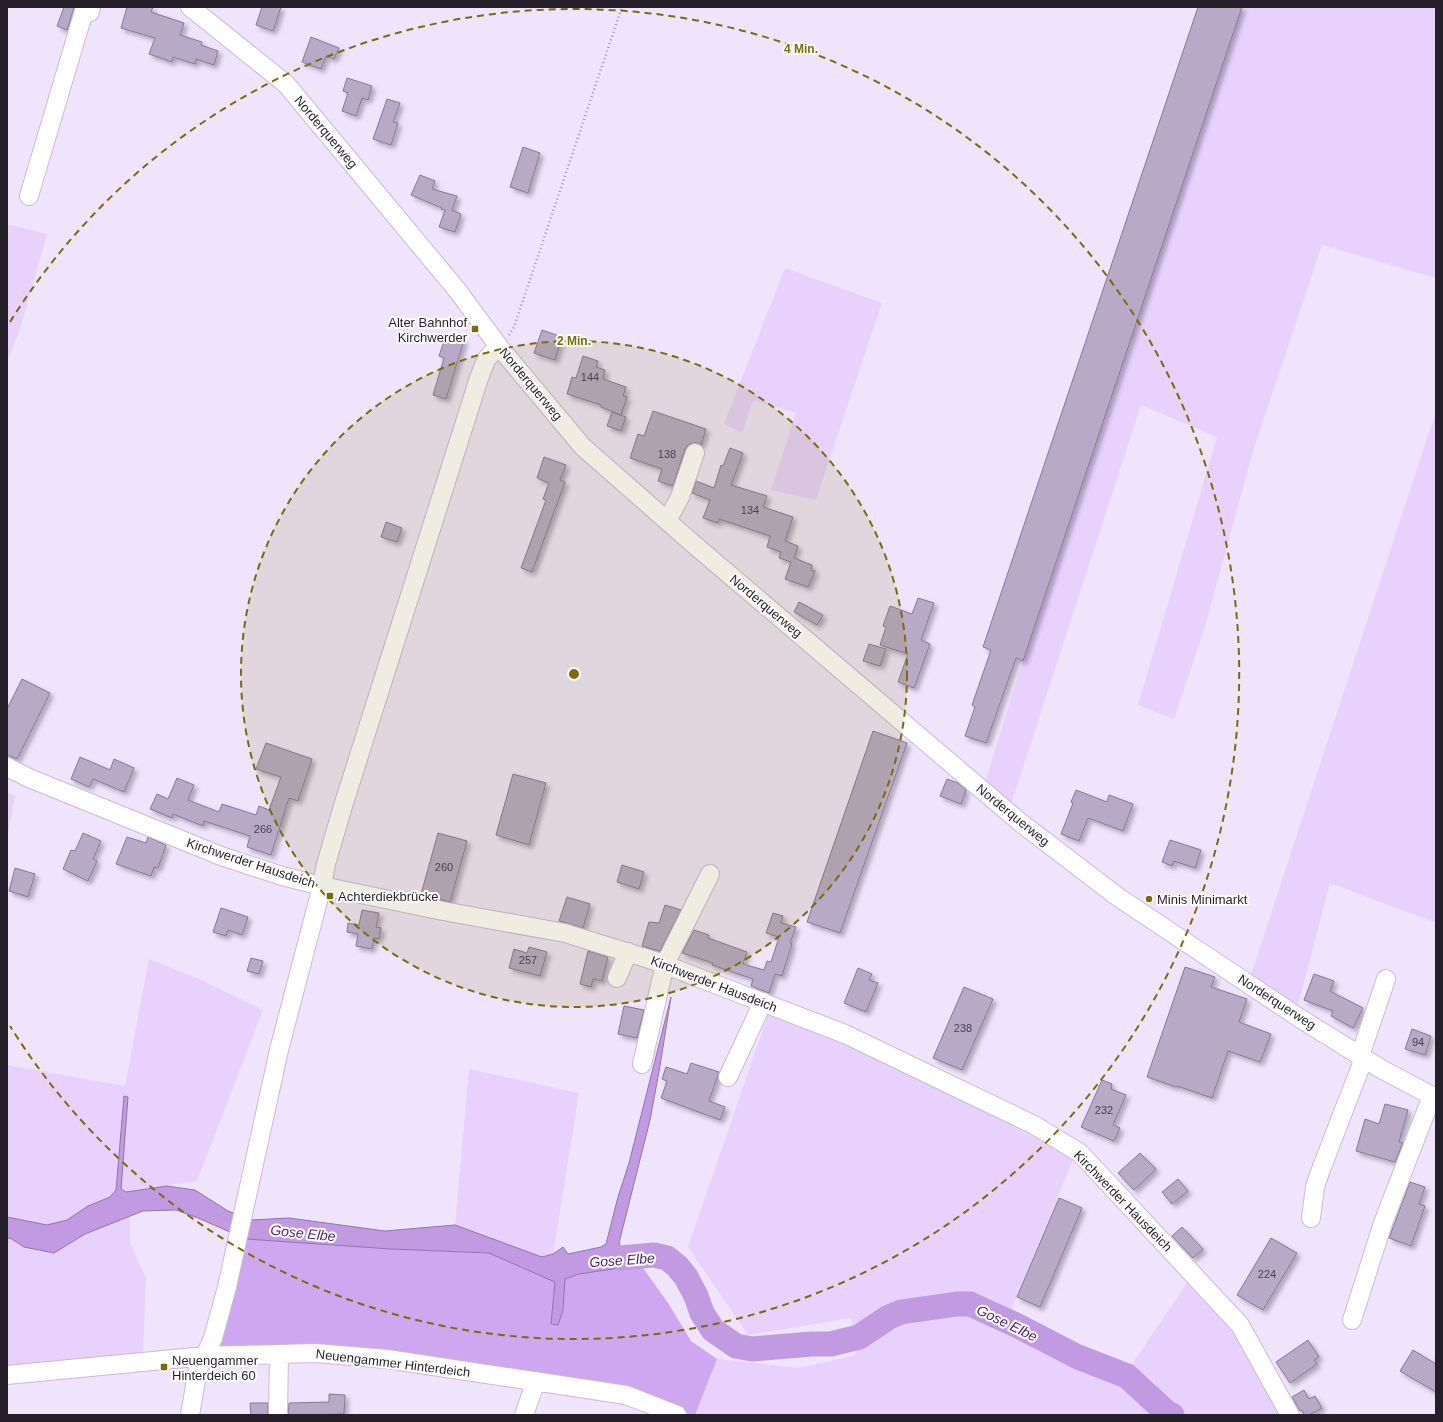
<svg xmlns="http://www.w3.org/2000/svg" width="1443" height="1422" font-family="Arial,sans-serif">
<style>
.green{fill:#e8d1fd}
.forest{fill:#cea7f0}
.water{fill:#c19ae2;stroke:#9275ab}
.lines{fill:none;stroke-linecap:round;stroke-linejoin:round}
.river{stroke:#c19ae2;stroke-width:25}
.building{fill:#b8a9c6;stroke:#877995;filter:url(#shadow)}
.minor-casing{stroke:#c9bad7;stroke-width:20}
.path{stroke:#a399ad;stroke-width:2.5;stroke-dasharray:1 3;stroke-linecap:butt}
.minor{stroke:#fff;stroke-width:18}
.ring{fill:none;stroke:#7c6c07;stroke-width:2;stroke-dasharray:7 5}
.poi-dot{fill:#7c6c07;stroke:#fff;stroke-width:1.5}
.labels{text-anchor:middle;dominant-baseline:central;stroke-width:4;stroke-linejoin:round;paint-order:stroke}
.number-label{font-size:11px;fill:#4a4251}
.street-label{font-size:13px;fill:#251f2a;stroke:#fff}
.poi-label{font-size:13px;fill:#251f2a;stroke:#fff;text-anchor:start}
.water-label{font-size:14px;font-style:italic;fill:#501e71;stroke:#fff}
.centre{fill:#7c6c07;stroke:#fff;stroke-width:2}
.ring-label{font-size:12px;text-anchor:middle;font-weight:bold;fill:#7c6c07;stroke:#fff;stroke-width:4;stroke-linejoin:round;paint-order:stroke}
</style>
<defs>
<filter id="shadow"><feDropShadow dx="3.5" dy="3.5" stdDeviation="2" flood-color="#0004"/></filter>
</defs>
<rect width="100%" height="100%" fill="#f0e4fc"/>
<path class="green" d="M1242,7H1436V278L1322,245L1253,451L1204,630L1174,719L1138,705L1217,437L1141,405L1011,804L985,782L1023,661Z
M7,224L47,234L20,329L7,362Z
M785,268L882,303L816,500L771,490L796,413L753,400L742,433L724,424Z
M1436,411V923L1330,883L1297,1009L1250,978Z
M7,792L15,796L7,838Z
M149,959L199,979L263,1010L197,1181L130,1191V1243L146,1278L143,1354L7,1367V1065L125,1086Z
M769,1012L841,1040L1074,1157L1003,1330L1070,1365L1130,1386L1157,1415H695L717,1359L799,1368L856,1355L851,1318L748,1335L688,1247Z
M469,1069L579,1093L553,1254L542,1257L455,1225Z
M1190,1279L1234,1327L1280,1415H1189L1174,1409L1153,1381L1132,1364Z"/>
<path class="forest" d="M246,1239L391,1249L489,1253L555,1282L551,1324L557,1325L565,1279L579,1274L641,1265L668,1303L691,1341L717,1359L695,1415H691L633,1390L219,1347Z"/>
<path class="water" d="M671,997L660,1066L650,1120L619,1243L621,1247L654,1255L641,1265L579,1274L565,1279L563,1310L558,1325L551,1324L555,1282L489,1253L391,1249L246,1239L198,1218L176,1210L143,1211L85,1234L54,1253L24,1247L10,1238L7,1239V1217L47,1225L67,1220L88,1206L110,1197L116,1190L124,1096L128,1097L121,1189L126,1192L167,1186L195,1190L228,1211L251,1220L289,1218L385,1231L455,1225L542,1257L553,1254L563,1247L568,1254L601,1247L606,1244L618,1197L629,1163Z"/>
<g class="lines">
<path class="river" d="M621,1258L654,1255L667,1258L677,1266L686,1277L696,1296L702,1313L713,1330L736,1346L752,1349L812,1344H831L859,1337L889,1317L901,1312L957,1304H970L1018,1326L1078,1357L1127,1376L1167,1413L1172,1415"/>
</g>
<path class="building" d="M64,7H74L67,30L57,26Z
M127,7H153L151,12L184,23L180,35L202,42L201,45L218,51L214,65L196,59L195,64L173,57L172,62L149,54L155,38L121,28Z
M262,7H281L273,31L256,25Z
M1198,7H1242L1023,661L1016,658L986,743L965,736L975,707L972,705L991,650L983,647Z
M311,37L339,48L334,59L326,56L321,69L302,62Z
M347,78L372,86L368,100L362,98L356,116L342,111L348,93L343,91Z
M387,99L400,103L393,122L398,123L391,145L373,139Z
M523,147L540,153L528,193L510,187Z
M420,175L435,181L432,189L457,196L452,210L461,214L455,232L439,227L445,210L441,209L442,208L411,195Z
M542,330L562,337L555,360L534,353Z
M446,335L464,340L446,399L433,395L444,358L439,356Z
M583,356L598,361L596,367L605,370L603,379L626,387L623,396L627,397L621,415L601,407V405L567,394L572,377L576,378Z
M653,411L706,429L701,445L698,443H693L688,445L685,449L673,486L658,481L662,469L630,458L638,434L644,436Z
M612,412L626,417L621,431L607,426Z
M730,448L743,453L731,485L767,496L763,507L793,517L785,541L798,546L794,558L812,565L811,570L815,571L808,587L785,579L791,562L779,558L781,552L767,547L770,536L719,519L718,523L703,518L710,500L692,493L696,481L714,488L721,465L723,466Z
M544,457L566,465L560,480L565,482L532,572L521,568L546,500L543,499L549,483L537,478Z
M386,522L402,528L397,542L381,537Z
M918,598L934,603L921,640L930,644L914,688L898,682L908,654L880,645L886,627L883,626L890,606L912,614Z
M799,602L823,615L817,625L794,612Z
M869,644L886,649L880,666L863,661Z
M22,679L50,693L17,759L7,755V709Z
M873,731L907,743L840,933L807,922Z
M266,743L312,759L298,801L289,798L271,855L247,847L250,836L204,821L203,826L173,814L172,818L150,809L157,794L168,799L177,778L194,785L188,800L219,812L222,804L256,815L259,806L269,810L281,777L256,769Z
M80,757L110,770L114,759L134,768L124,792L93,779L89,787L71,779Z
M513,774L546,783L529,845L496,835Z
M947,779L958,783L966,790L961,804L940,796Z
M1076,790L1107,802L1109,795L1133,804L1123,831L1088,818L1079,841L1061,834L1073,803L1071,802Z
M83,833L101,841L93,859L97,861L88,881L63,869L71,850L75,851Z
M438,833L467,841L450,902L421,894Z
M127,837L146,843L148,837L166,845L158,868L154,867L151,876L116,864Z
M1170,840L1201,850L1195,868L1174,861L1172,866L1162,862Z
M622,865L644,872L639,889L617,882Z
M15,868L35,874L28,897L9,891Z
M567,897L590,904L583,928L559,921Z
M665,905L681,910L660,951L642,946L649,922L659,923Z
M221,908L248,917L242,935L228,930L226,936L213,932Z
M362,910L379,913L376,927L381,928L379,939L374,938L372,949L356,946L358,934L347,932L348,923L359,925Z
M773,913L783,916L781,923L796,927L790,943L792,944L782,976L775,974L769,993L751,986L753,979L712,965L713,963L682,953L694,930L709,935L708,938L747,952L743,964L764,970L767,961L771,962L779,937L766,933Z
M529,947L547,952L540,976L509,968L514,949L527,953Z
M588,951L608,957L602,981L593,979L591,987L580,984Z
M251,958L263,961L259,974L247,971Z
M1185,967L1215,977L1211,987L1247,999L1239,1022L1271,1034L1260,1062L1228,1051L1212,1098L1177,1086L1176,1087L1147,1077Z
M858,968L872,974L869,980L878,983L866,1012L844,1003Z
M1314,974L1334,981L1330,991L1363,1008L1353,1028L1331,1016L1333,1011L1304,1000Z
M964,987L993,999L962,1070L933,1058Z
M624,1006L644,1010L637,1038L618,1034Z
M1412,1029L1431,1036L1425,1055L1405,1049Z
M691,1063L719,1072L709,1101L725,1107L720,1120L661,1098L667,1081L662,1079L666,1067L687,1074Z
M1102,1080L1112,1084L1111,1089L1126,1095L1113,1125L1120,1128L1114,1141L1081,1127Z
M1385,1104L1408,1110L1399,1142L1403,1143L1395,1162L1356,1151L1365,1119L1379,1124Z
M1140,1153L1156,1169L1134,1190L1118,1173Z
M1178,1179L1188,1191L1172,1204L1162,1192Z
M1410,1182L1425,1187L1419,1204L1425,1206L1411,1246L1389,1238Z
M1059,1198L1082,1208L1040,1307L1017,1297Z
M1182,1227L1203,1249L1193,1258L1172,1236Z
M1271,1238L1297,1253L1263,1310L1237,1295Z
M1308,1340L1319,1357L1314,1360L1317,1364L1290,1383L1276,1362Z
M1413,1350L1436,1364V1392L1400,1371Z
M1304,1390L1309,1399L1315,1396L1322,1408L1309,1415H1304L1302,1410L1300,1411L1292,1397Z
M329,1394L345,1395L344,1414L288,1415L289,1403L329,1402Z
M250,1403H268V1415H251Z"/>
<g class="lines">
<defs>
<path id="minor" d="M190,7L286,84L457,290L500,348L583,447L698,548L1021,823L1118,897L1301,1019L1383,1070L1436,1098
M29,196L84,11L90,12L91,7
M667,521L680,497L695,453
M7,767L29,778L221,856L282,876L322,886L443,911L565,933L655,961L845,1034L1034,1125L1080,1153L1240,1325L1290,1415
M617,978L628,952
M1360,1056L1386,979
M642,1064L665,964L710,874
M728,1077L763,1002
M1311,1218L1315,1187L1320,1172L1364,1058
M1352,1320L1383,1223L1432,1096
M7,1375L205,1356L315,1353L387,1359L626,1395L677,1415
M190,1415L198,1368L205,1356L213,1338L227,1287L279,1050L322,886L326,864L343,806L479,378C485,364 485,355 500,348
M278,1415L279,1354
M524,1415L536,1381"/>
</defs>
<use href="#minor" class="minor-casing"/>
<path class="path" d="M509,335L514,327L622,7"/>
<use href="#minor" class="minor"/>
</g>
<circle cx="574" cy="674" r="333" fill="#7c6c07" fill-opacity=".12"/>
<g class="ring">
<circle cx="574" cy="674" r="333"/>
<path d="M10 322A665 665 0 1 1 10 1026"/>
</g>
<g class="poi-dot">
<rect x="471" y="325" width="8" height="8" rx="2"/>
<rect x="326" y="892" width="8" height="8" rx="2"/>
<circle cx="1149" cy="899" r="4"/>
<rect x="160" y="1363" width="8" height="8" rx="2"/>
</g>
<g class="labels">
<g class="number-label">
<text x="590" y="377">144</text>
<text x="667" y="454">138</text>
<text x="750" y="510">134</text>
<text x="263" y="829">266</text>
<text x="444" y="867">260</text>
<text x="528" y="960">257</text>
<text x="963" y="1028">238</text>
<text x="1418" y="1042">94</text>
<text x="1104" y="1110">232</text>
<text x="1267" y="1274">224</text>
</g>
<g class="street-label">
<text transform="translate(326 132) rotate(50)">Norderquerweg</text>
<text transform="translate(531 384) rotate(50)">Norderquerweg</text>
<text transform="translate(766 606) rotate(40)">Norderquerweg</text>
<text transform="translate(1013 815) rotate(39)">Norderquerweg</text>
<text transform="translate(251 863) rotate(18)">Kirchwerder Hausdeich</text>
<text transform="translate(714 984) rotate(21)">Kirchwerder Hausdeich</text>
<text transform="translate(1277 1002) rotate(33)">Norderquerweg</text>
<text transform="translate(1123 1201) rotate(46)">Kirchwerder Hausdeich</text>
<text transform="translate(393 1363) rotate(7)">Neuengammer Hinterdeich</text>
</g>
<g class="poi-label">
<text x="467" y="322" text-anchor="end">Alter Bahnhof<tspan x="467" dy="15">Kirchwerder</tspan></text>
<text x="338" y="896">Achterdiekbrücke</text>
<text x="1157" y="899">Minis Minimarkt</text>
<text x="172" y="1360">Neuengammer<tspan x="172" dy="15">Hinterdeich 60</tspan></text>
</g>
<g class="water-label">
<text transform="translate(303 1233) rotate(6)">Gose Elbe</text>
<text transform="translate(622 1260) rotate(-4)">Gose Elbe</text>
<text transform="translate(1007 1323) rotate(26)">Gose Elbe</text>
</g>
</g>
<circle cx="574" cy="674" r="6" class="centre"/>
<g class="ring-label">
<text x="801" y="53">4 Min.</text>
<text x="574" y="345">2 Min.</text>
</g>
<rect width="1443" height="1422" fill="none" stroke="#251f2a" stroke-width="16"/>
</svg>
